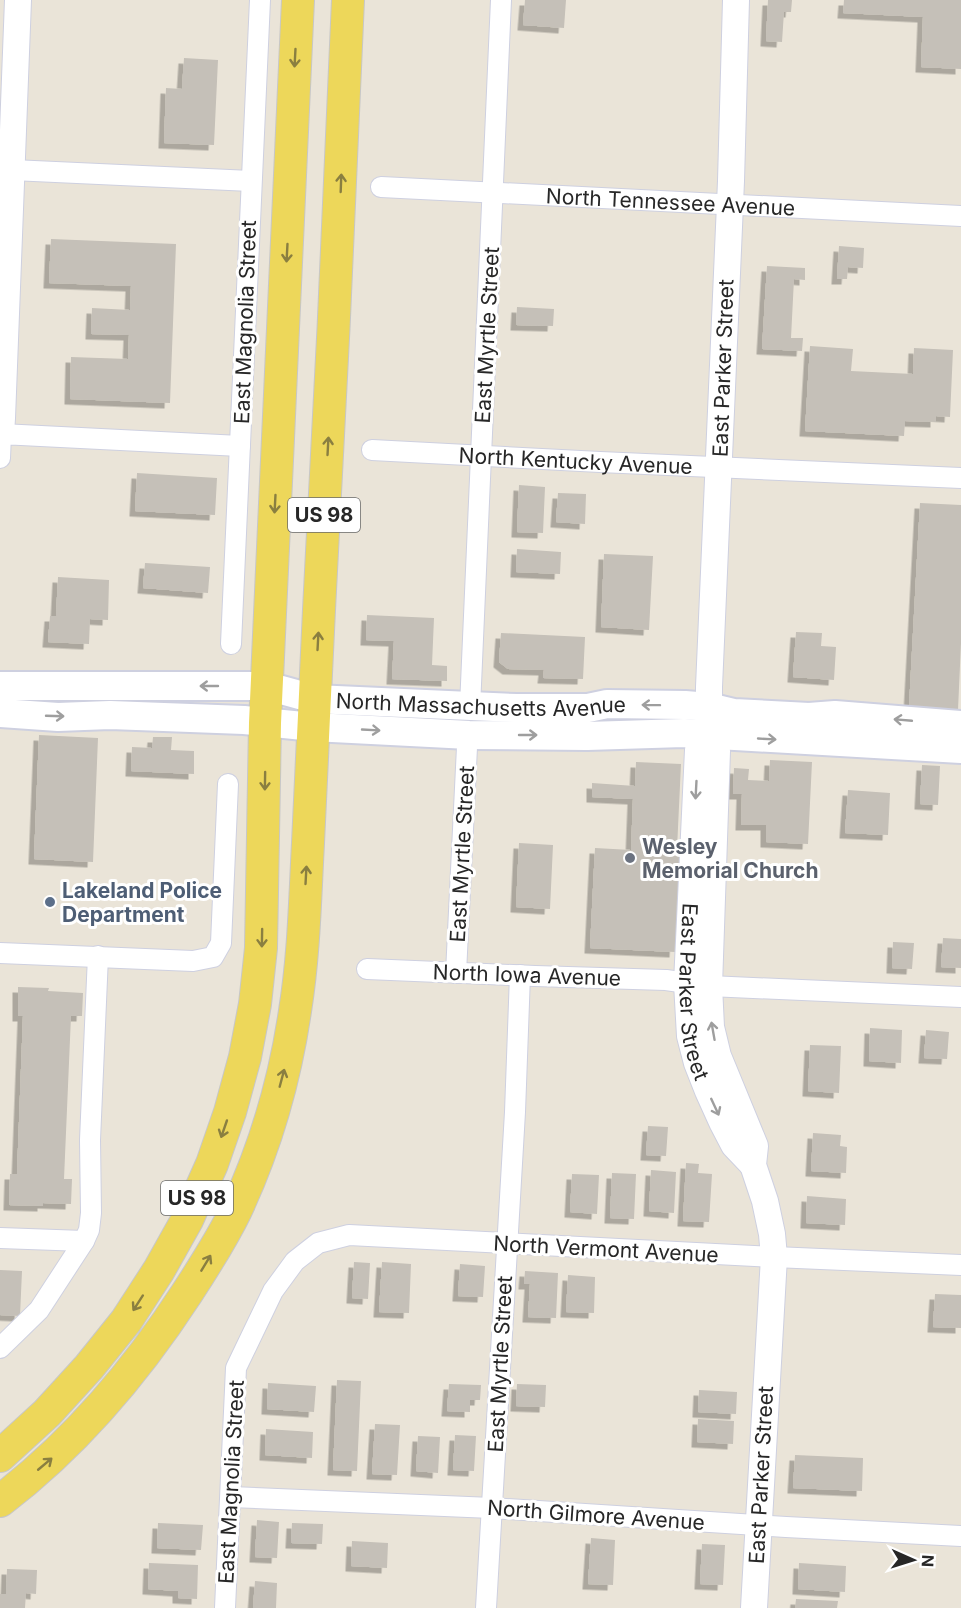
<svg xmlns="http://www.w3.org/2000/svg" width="961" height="1608" font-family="Inter,sans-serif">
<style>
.building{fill:#c5c0b8;filter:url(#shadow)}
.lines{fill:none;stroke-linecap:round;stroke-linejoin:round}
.minor-casing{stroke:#ced0e0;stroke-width:22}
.tertiary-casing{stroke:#ced0e0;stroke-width:28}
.secondary-casing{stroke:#ced0e0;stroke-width:32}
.primary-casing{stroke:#c7c7c7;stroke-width:34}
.minor{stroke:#fff;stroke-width:20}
.tertiary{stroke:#fff;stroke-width:26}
.secondary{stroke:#fff;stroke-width:28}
.primary{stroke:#edd75a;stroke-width:32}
.oneway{stroke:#8a7f40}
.oneway2{stroke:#9e9e9e}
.worship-dot{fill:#6b7280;stroke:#fff;stroke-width:2}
.service-dot{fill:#5c6f8a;stroke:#fff;stroke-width:2}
.labels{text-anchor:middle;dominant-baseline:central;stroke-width:6;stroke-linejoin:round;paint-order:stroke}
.shield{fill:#fff;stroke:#686868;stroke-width:1.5}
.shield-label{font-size:20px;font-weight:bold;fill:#272727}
.street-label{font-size:21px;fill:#272727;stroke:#fff}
.worship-label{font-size:21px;font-weight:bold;fill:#5b616d;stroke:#fff;text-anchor:start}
.service-label{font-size:21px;font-weight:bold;fill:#4e5e75;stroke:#fff;text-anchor:start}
</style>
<defs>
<filter id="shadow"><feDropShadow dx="-5.5" dy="5.5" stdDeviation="0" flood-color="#0004"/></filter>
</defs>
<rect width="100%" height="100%" fill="#eae4d8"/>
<path class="building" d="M525,0H566L564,28L523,25Z
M768,0H792L791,12H784L782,42L766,41Z
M844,0H961V69L921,67L923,17L843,13Z
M184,58L218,60L214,145L164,143L166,88L182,89Z
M51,239L176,244L170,403L70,399L71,357L128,359L129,335L91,334L92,308L130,310L131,286L49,283Z
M839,246L864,248L863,268L848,267L847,279H837Z
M767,266L805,268V280L794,279L791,338H803L802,351L762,349Z
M517,307L554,309L553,326L516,325Z
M810,346L853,349L851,371L913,374L914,348L953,350L950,417L936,416V422L905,421L904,436L805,431Z
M137,473L217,478L215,515L135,511Z
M519,485L545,487L543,533L517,532Z
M558,493L586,494L585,524L556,522Z
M920,503L961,505V643L958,710L909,707Z
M517,549L561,552L560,574L516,572Z
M604,554L653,556L649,630L601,627Z
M145,563L210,567L208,593L143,588Z
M58,577L109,580L108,620L90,619L89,644L48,642L50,616H56Z
M367,615L434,618L432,665L447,666V681L392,679L394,641L366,640Z
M796,632L822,633L821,646L836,647L834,680L793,677Z
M501,633L585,637L583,679L543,678L544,670L508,669L499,662Z
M39,735L98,738L93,862L34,859Z
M153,737H172L171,750L194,751V774L131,771L132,747L152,748Z
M770,760L812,762L808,844L766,842V825H741L742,794H733L734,768L749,769L748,780L769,781Z
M636,762L681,764L677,849H680L675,952L590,948L595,848L631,850L633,799L592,797V783L635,786Z
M922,765L940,766L938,805L920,804Z
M848,790L890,793L888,835L845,833Z
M519,843L553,845L550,909L516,907Z
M943,938L961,939V968L941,967Z
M893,942L914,943L912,969L892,968Z
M18,987L49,988L48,991L83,993L82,1016H71L64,1179H72L71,1204L43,1203V1206L9,1205L10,1174H17L23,1016H18Z
M870,1028L902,1030L901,1063L869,1061Z
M926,1030L949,1032L947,1059L924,1058Z
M810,1045L841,1046L839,1093L808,1091Z
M648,1126L668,1127L666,1156L646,1155Z
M813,1133L841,1135L840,1146L847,1147L846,1173L811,1171Z
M686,1163L699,1164L698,1173L712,1174L709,1222L683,1221Z
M651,1170L676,1172L674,1213L649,1211Z
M612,1173L636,1174L634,1219L610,1218Z
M572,1174L599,1175L597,1214L570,1212Z
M807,1196L846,1199L845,1225L806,1223Z
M354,1262L370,1263L368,1299L352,1298Z
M382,1262L411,1264L409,1313L379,1312Z
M460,1264L485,1266L483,1297L458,1296Z
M0,1270L22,1271L20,1316L0,1315Z
M525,1271L558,1273L556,1318L528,1317L530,1284H524Z
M568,1275L595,1277L594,1313L566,1312Z
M935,1294L961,1295V1328L933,1327Z
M337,1380L361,1381L357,1471L333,1470Z
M268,1383L316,1386L314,1412L267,1409Z
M449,1384L481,1385L480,1400H470V1412L447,1411Z
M517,1384L546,1385L545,1407L516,1406Z
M699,1390L737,1392L736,1414L698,1412Z
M698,1419L734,1421L733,1444L697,1442Z
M375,1424L400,1425L397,1475L372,1474Z
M266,1429L313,1432L312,1458L265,1455Z
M455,1435L476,1436L474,1471L453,1470Z
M418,1436L440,1437L438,1473L416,1471Z
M795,1455L863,1458L862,1491L793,1488Z
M257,1520L279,1522L277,1558L255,1557Z
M158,1523L203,1525L201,1550L157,1548Z
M292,1523L323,1524L322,1544L291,1543Z
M591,1538L615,1540L613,1585L588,1584Z
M352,1541L388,1543L387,1568L351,1566Z
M702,1544L725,1545L723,1585L700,1584Z
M149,1563L198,1565L197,1599L178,1598V1591L148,1589Z
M799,1563L846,1566L845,1592L798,1589Z
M7,1569L37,1570L36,1594L26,1593L25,1608H0V1594H6Z
M255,1581L277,1583L276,1608H253Z
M796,1599L838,1601L837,1608H795Z"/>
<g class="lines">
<defs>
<g id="minor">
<path d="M12,170L251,181"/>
<path id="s1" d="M381,187L961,216"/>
<path id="s2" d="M372,450L600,462L961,478"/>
<path d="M0,458L1,434L240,446"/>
<path d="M231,644L260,0"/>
<path d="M470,707L501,0"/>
<path d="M0,953L193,961L213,957L221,943L228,784"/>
<path d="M367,969L535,976L666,980L687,983"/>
<path d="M456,973L467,747L469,735"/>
<path d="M709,986L961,997"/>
<path d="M0,1238L84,1241"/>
<path d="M0,1348L39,1310L84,1241L89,1230L91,1213L90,1140L98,956"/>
<path d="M231,1497L492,1508L786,1527L961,1536"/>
<path d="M225,1608L236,1368L273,1291L295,1261L318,1243L349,1235L774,1257L961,1265"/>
<path d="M486,1608L515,1112L520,975"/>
</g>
<g id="tertiary">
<path d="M736,0L731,181L709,687V735L717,751L709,986L711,1027L718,1056L755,1146L753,1165L765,1201L772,1234L774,1257L754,1608"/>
<path d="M0,434H1L2,418L18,0"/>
<path id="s3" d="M709,735L698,750L687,983L690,1036L697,1063L708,1091L722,1122L734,1145L753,1165"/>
</g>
<g id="secondary">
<path id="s4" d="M0,686H267L314,699L516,708H588L607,704L685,705L709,707L734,713L809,717L835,715L961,725"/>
<path d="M0,713L58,717L110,715L244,720L313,727L469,735L587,736L684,733L961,749"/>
</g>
<path id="primary" d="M0,1456L47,1413L89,1367L126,1321L159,1270L187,1220L212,1164L230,1112L245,1057L255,1004L261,948L265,723L298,0
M0,1501C76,1443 135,1373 187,1293C204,1267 222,1239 236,1210C265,1148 285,1079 295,1011C304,955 305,899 308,843C312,765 315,687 319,610C330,407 340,203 348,0"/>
</defs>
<use href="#minor" class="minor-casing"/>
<use href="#tertiary" class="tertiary-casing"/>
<use href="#secondary" class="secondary-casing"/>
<use href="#primary" class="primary-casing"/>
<use href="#minor" class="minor"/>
<use href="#tertiary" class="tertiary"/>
<use href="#secondary" class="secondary"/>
<use href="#primary" class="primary"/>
</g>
<defs><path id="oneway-shaft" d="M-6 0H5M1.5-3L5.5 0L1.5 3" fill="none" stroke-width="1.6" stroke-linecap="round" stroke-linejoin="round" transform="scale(1.5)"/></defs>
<g class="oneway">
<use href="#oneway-shaft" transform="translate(295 58) rotate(93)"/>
<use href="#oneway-shaft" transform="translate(341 183) rotate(-88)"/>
<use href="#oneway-shaft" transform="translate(287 253) rotate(93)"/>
<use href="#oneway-shaft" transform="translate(328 446) rotate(-87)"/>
<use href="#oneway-shaft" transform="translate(275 504) rotate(93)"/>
<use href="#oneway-shaft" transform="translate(318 641) rotate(-87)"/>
<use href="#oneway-shaft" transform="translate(265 781) rotate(91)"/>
<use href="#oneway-shaft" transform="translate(306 875) rotate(-87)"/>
<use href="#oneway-shaft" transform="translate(262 938) rotate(91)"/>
<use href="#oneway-shaft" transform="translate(282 1078) rotate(-75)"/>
<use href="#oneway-shaft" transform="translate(224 1129) rotate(109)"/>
<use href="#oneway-shaft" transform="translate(206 1263) rotate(-59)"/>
<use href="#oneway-shaft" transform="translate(138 1303) rotate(123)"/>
<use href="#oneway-shaft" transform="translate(45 1464) rotate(-40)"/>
</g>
<g class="oneway2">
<use href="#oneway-shaft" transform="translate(209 686) rotate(-180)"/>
<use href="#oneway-shaft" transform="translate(651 705) rotate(-179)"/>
<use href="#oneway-shaft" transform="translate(55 716) rotate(2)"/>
<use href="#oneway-shaft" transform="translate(903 720) rotate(-175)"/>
<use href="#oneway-shaft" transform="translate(371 730) rotate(3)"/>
<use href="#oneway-shaft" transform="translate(528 735)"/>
<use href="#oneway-shaft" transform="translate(767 739) rotate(3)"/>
<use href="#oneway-shaft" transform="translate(696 790) rotate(93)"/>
<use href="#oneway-shaft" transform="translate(713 1031) rotate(-100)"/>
<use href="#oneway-shaft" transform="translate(715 1107) rotate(65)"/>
</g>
<circle class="worship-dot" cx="630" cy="858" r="6"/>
<circle class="service-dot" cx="50" cy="902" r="6"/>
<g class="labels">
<g class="shield">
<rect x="288" y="498" width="72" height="34" rx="4.5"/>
<rect x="161" y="1181" width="72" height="34" rx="4.5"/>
</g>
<g class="shield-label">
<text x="324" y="515">US 98</text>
<text x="197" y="1198">US 98</text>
</g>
<g class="street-label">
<text stroke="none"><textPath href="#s1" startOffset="290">North Tennessee Avenue</textPath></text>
<text transform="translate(245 322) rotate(-88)">East Magnolia Street</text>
<text transform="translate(487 335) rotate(-87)">East Myrtle Street</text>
<text transform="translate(723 368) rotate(-88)">East Parker Street</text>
<text stroke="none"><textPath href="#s2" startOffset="204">North Kentucky Avenue</textPath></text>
<text stroke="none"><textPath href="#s4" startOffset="483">North Massachusetts Avenue</textPath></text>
<text transform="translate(462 854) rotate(-87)">East Myrtle Street</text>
<text transform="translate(527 975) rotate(2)">North Iowa Avenue</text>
<text stroke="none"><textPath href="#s3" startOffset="261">East Parker Street</textPath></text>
<text transform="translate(606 1249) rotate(3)">North Vermont Avenue</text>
<text transform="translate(500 1364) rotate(-87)">East Myrtle Street</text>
<text transform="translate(761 1475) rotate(-87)">East Parker Street</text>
<text transform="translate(231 1482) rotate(-87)">East Magnolia Street</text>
<text transform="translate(596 1515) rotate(4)">North Gilmore Avenue</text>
</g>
<g class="worship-label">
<text x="642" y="846">Wesley<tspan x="642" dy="24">Memorial Church</tspan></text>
</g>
<g class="service-label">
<text x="62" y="890">Lakeland Police<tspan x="62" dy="24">Department</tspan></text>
</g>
</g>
<g transform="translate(913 1560) rotate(93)" stroke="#ffffff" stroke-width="4.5" paint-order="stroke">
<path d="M0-4.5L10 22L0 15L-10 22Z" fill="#272727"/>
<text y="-9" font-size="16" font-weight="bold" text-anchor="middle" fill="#272727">N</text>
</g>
</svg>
